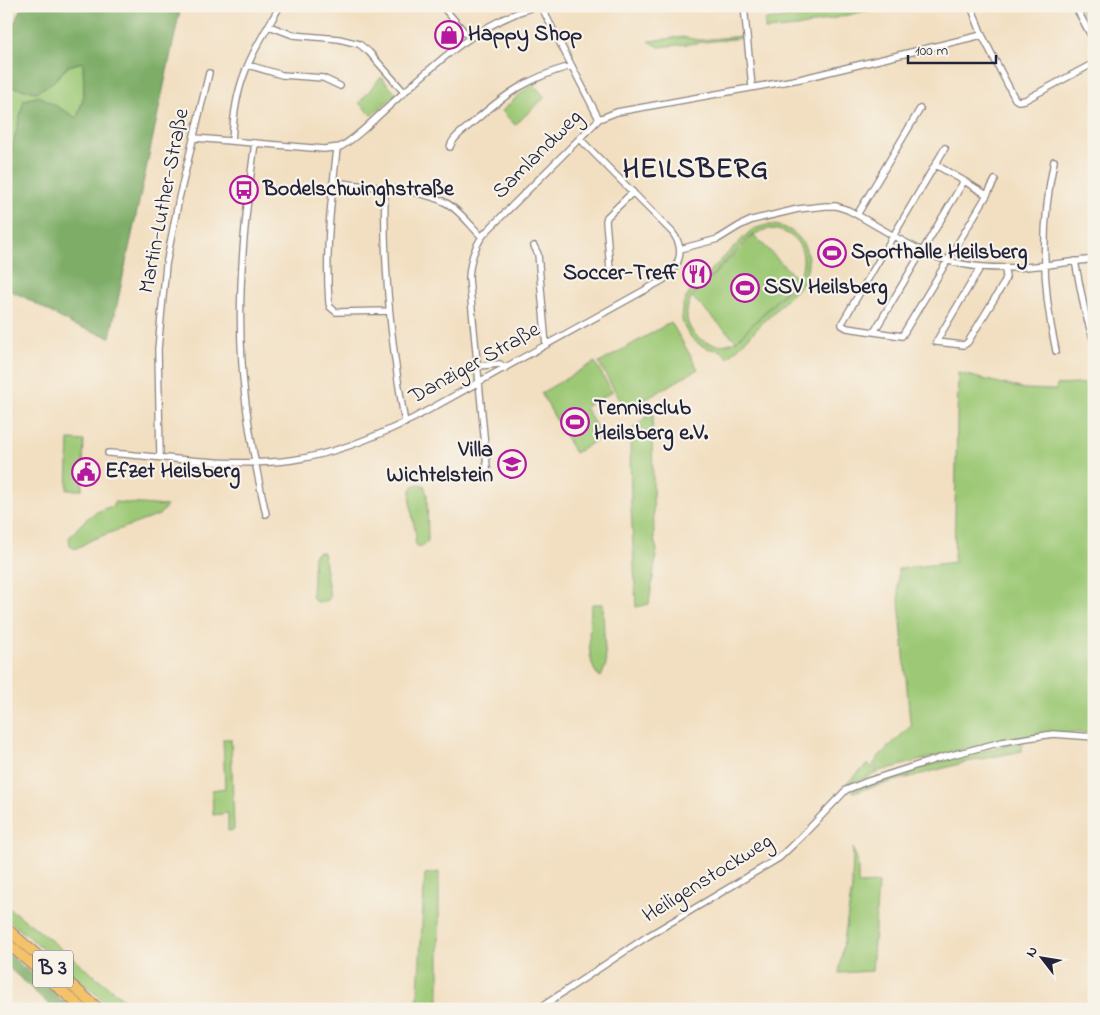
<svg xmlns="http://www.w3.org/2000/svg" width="1100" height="1015" font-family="'Indie Flower',sans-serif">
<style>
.green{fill:#9dc976;stroke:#607658;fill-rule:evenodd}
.forest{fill:#7ead67;stroke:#506851}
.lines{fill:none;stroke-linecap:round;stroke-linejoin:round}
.street-casing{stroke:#8a807e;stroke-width:8}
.highway-casing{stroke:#8a807e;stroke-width:12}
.street{stroke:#fff;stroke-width:5.5}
.highway{stroke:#f3c26a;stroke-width:10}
.labels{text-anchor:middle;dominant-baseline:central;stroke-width:4.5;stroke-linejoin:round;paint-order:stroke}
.shield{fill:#f7f3e8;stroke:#62616f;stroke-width:1}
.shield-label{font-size:21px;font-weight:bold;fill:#22223b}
.poi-label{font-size:22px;font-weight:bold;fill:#22223b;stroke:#f7f3e8;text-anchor:start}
.street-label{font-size:22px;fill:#22223b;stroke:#f7f3e8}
.district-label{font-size:28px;font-weight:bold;letter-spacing:1px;fill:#22223b;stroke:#f7f3e8}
</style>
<rect width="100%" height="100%" fill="#f7f3e8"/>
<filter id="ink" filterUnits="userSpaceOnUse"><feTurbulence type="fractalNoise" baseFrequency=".02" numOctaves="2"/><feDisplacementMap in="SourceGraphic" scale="10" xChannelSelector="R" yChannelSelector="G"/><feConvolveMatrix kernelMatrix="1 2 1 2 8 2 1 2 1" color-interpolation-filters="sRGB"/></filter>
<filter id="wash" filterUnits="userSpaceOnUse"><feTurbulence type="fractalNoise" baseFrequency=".0096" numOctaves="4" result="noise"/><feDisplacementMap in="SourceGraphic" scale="20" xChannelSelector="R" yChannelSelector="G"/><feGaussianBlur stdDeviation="1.12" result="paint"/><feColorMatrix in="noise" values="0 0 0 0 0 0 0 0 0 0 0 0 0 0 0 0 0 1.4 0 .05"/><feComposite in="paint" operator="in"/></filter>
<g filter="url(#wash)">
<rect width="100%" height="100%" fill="#f2dfc1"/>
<path class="green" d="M832,6H886L797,27L765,30V20L784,18Z
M1078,6H1094V33Z
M742,36V38L659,47L649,41L681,37L700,40Z
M83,62L84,95L77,118L24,100L6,173V96L8,86L36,92L52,83L69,66Z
M381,77L396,94L372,115L359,103Z
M532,83L545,97L515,125L502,111Z
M767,225C795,223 816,249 805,276L807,279L728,358L720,350C708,350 697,345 690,336C668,308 694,286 713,268C724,257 735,246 746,235L753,229ZM769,229C801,230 814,261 793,285L736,341L797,279L754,235L693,295L747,239L761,231ZM692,297L736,341C706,355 674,327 692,297Z
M671,322L698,369L626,411L599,363Z
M595,362L612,392L585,407L602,437L575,453L541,393Z
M958,373L1024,389L1056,390L1057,385L1094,383V734C1053,729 1020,737 980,746C946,753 913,762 880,771L873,765L880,755L912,725L910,722L898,588V569L954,562Z
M654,410L652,431L654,540L657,550L649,604L636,607L631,505L630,431Z
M69,440L84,441L82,490H67Z
M419,484L424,485L427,494L428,542L422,546H417L415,542L416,537C415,527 407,496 412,488C413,485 416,485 419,484Z
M114,502L167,506L159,515L93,539L75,549L70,545L69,538C83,521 91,512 113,506Z
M317,552H323L330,598C325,603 322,603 315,601L312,596L314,555Z
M592,604H603L604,635L606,665L601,677C585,670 589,619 592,604Z
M223,739H231L234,830L228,831V813L213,815L212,790L225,788Z
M1023,741L1022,751L967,762L853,792L852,790L890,775Z
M868,764L879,772L848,785L847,783Z
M853,848L858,866V884L878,883L872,971L839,973L852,888Z
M439,872V1009H417L425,874Z
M6,906L33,926L136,1009H113L6,918Z"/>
<path class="forest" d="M23,6H181L110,337L73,325L24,297L6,289V173L24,100L39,96L77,118L84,95L83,62L68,66L52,83L36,92L8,86L9,32Z
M6,952L72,1009H54L6,965Z"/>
</g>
<g filter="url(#ink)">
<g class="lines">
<defs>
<path id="street" d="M442,6L469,37
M541,6L599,119
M744,6L752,87
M971,6L982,35L1015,99L1018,101L1025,100L1094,63
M1075,6L1094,41
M269,26L293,35L339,39L359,44L369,52L404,92
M248,65L282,75L323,78L340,86
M195,138L324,149L340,147C357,138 372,121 387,108C435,64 473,26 536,6
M232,141C233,122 235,104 240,87C248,58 265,32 280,6
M255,143C245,216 237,289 242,363C245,414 255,465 266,514
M450,147C452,138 463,131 470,125C504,95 527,78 571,66
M337,149C331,200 325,251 329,303L330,307L336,312L389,311
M1054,161C1041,223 1042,289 1056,351
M936,165L964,181L874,332L902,336L987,195L964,181
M333,182C365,187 422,188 448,204C461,212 471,226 482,237
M385,189C383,268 391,345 405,423
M987,195L995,180
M857,215L920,109
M534,246L538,254L546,345
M680,249L718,239L739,226L752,220L798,209L826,206H836L848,210C875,224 901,242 929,254C982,277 1039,266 1094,259
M1075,261L1085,312L1094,342
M980,268L936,342L964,345L968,342L1004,283L1006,277L1005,269
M610,269L606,221L607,217L633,192
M874,332L847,328L842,325V323L945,148
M478,366L500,364L505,368
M108,453C169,457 231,468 292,460C334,454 376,437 414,418L663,280C680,267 686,249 672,232L580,139
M160,457L158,349L166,265L179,198L209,73
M488,477L469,278C470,261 474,246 485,233L599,119L617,112L800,79L982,35
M538,1009L648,936L779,858L802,836L846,790L868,781L940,758L1002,742L1053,734L1094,737"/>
<path id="highway" d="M6,928L99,1009
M6,942L83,1009"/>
</defs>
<use href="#street" class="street-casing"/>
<use href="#highway" class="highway-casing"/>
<use href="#street" class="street"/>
<use href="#highway" class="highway"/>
</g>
</g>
<defs>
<symbol id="shop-ring" viewBox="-11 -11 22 22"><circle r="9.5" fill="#f7f3e8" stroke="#b5179e" stroke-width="1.5"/><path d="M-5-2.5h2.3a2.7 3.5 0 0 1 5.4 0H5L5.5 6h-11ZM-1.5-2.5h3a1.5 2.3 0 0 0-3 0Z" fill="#b5179e"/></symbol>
<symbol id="bus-ring" viewBox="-11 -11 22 22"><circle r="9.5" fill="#f7f3e8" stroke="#b5179e" stroke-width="1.5"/><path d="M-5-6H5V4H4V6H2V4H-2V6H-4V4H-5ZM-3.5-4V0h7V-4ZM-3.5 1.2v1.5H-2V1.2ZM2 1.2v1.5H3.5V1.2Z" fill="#b5179e"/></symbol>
<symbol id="stadium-ring" viewBox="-11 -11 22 22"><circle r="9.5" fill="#f7f3e8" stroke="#b5179e" stroke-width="1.5"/><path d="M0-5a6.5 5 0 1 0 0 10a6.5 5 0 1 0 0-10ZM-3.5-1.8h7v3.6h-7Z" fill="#b5179e"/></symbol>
<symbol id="restaurant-ring" viewBox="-11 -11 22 22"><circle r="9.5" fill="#f7f3e8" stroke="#b5179e" stroke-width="1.5"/><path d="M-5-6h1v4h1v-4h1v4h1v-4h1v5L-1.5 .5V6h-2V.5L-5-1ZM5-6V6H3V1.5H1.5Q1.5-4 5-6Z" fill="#b5179e"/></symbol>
<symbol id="school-ring" viewBox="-11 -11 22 22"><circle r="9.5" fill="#f7f3e8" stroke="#b5179e" stroke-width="1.5"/><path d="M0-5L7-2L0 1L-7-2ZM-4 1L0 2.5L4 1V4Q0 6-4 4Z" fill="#b5179e"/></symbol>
<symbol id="civic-ring" viewBox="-11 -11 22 22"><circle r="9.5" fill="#f7f3e8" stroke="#b5179e" stroke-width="1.5"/><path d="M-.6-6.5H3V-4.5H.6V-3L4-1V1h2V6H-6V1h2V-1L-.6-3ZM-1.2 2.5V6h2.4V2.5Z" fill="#b5179e"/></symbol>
</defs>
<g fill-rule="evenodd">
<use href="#shop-ring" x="433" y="19" width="32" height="32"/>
<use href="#bus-ring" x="228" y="174" width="32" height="32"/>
<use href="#stadium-ring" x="816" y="237" width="32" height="32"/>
<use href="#restaurant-ring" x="681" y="258" width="32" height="32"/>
<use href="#stadium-ring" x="729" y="272" width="32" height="32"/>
<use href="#stadium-ring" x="559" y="406" width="32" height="32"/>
<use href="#school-ring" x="496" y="448" width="32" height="32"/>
<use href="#civic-ring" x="70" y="456" width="32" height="32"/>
</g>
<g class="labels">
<rect class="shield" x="33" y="950.5" width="40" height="37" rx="4"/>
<g class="shield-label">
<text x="53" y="969">B 3</text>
</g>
<g class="poi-label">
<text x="468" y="35">Happy Shop</text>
<text x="263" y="190">Bodelschwinghstraße</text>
<text x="851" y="253">Sporthalle Heilsberg</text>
<text x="678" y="274" text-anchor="end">Soccer-Treff</text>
<text x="764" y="288">SSV Heilsberg</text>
<text x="594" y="409">Tennisclub<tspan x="594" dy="25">Heilsberg e.V.</tspan></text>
<text x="493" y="451" text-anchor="end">Villa<tspan x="493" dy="25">Wichtelstein</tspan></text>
<text x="105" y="472">Efzet Heilsberg</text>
</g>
<g class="street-label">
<text transform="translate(538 155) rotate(-45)">Samlandweg</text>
<text transform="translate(165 201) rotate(-79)">Martin-Luther-Straße</text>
<text transform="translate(475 364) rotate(-29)">Danziger Straße</text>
<text transform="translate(708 879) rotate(-32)">Heiligenstockweg</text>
</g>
<g class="district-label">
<text x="696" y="170">HEILSBERG</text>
</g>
</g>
<rect width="1100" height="1015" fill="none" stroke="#f7f3e8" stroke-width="25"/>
<g transform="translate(1042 958) rotate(301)" stroke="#f7f3e8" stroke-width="4" paint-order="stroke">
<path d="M0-4L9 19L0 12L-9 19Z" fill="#22223b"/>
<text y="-8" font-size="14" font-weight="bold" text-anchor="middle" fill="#22223b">N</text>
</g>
<path d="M908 55v8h88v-8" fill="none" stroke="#22223b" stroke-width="2.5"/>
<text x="915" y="55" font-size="15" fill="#22223b" stroke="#f7f3e8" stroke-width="4" paint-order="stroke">100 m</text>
</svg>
